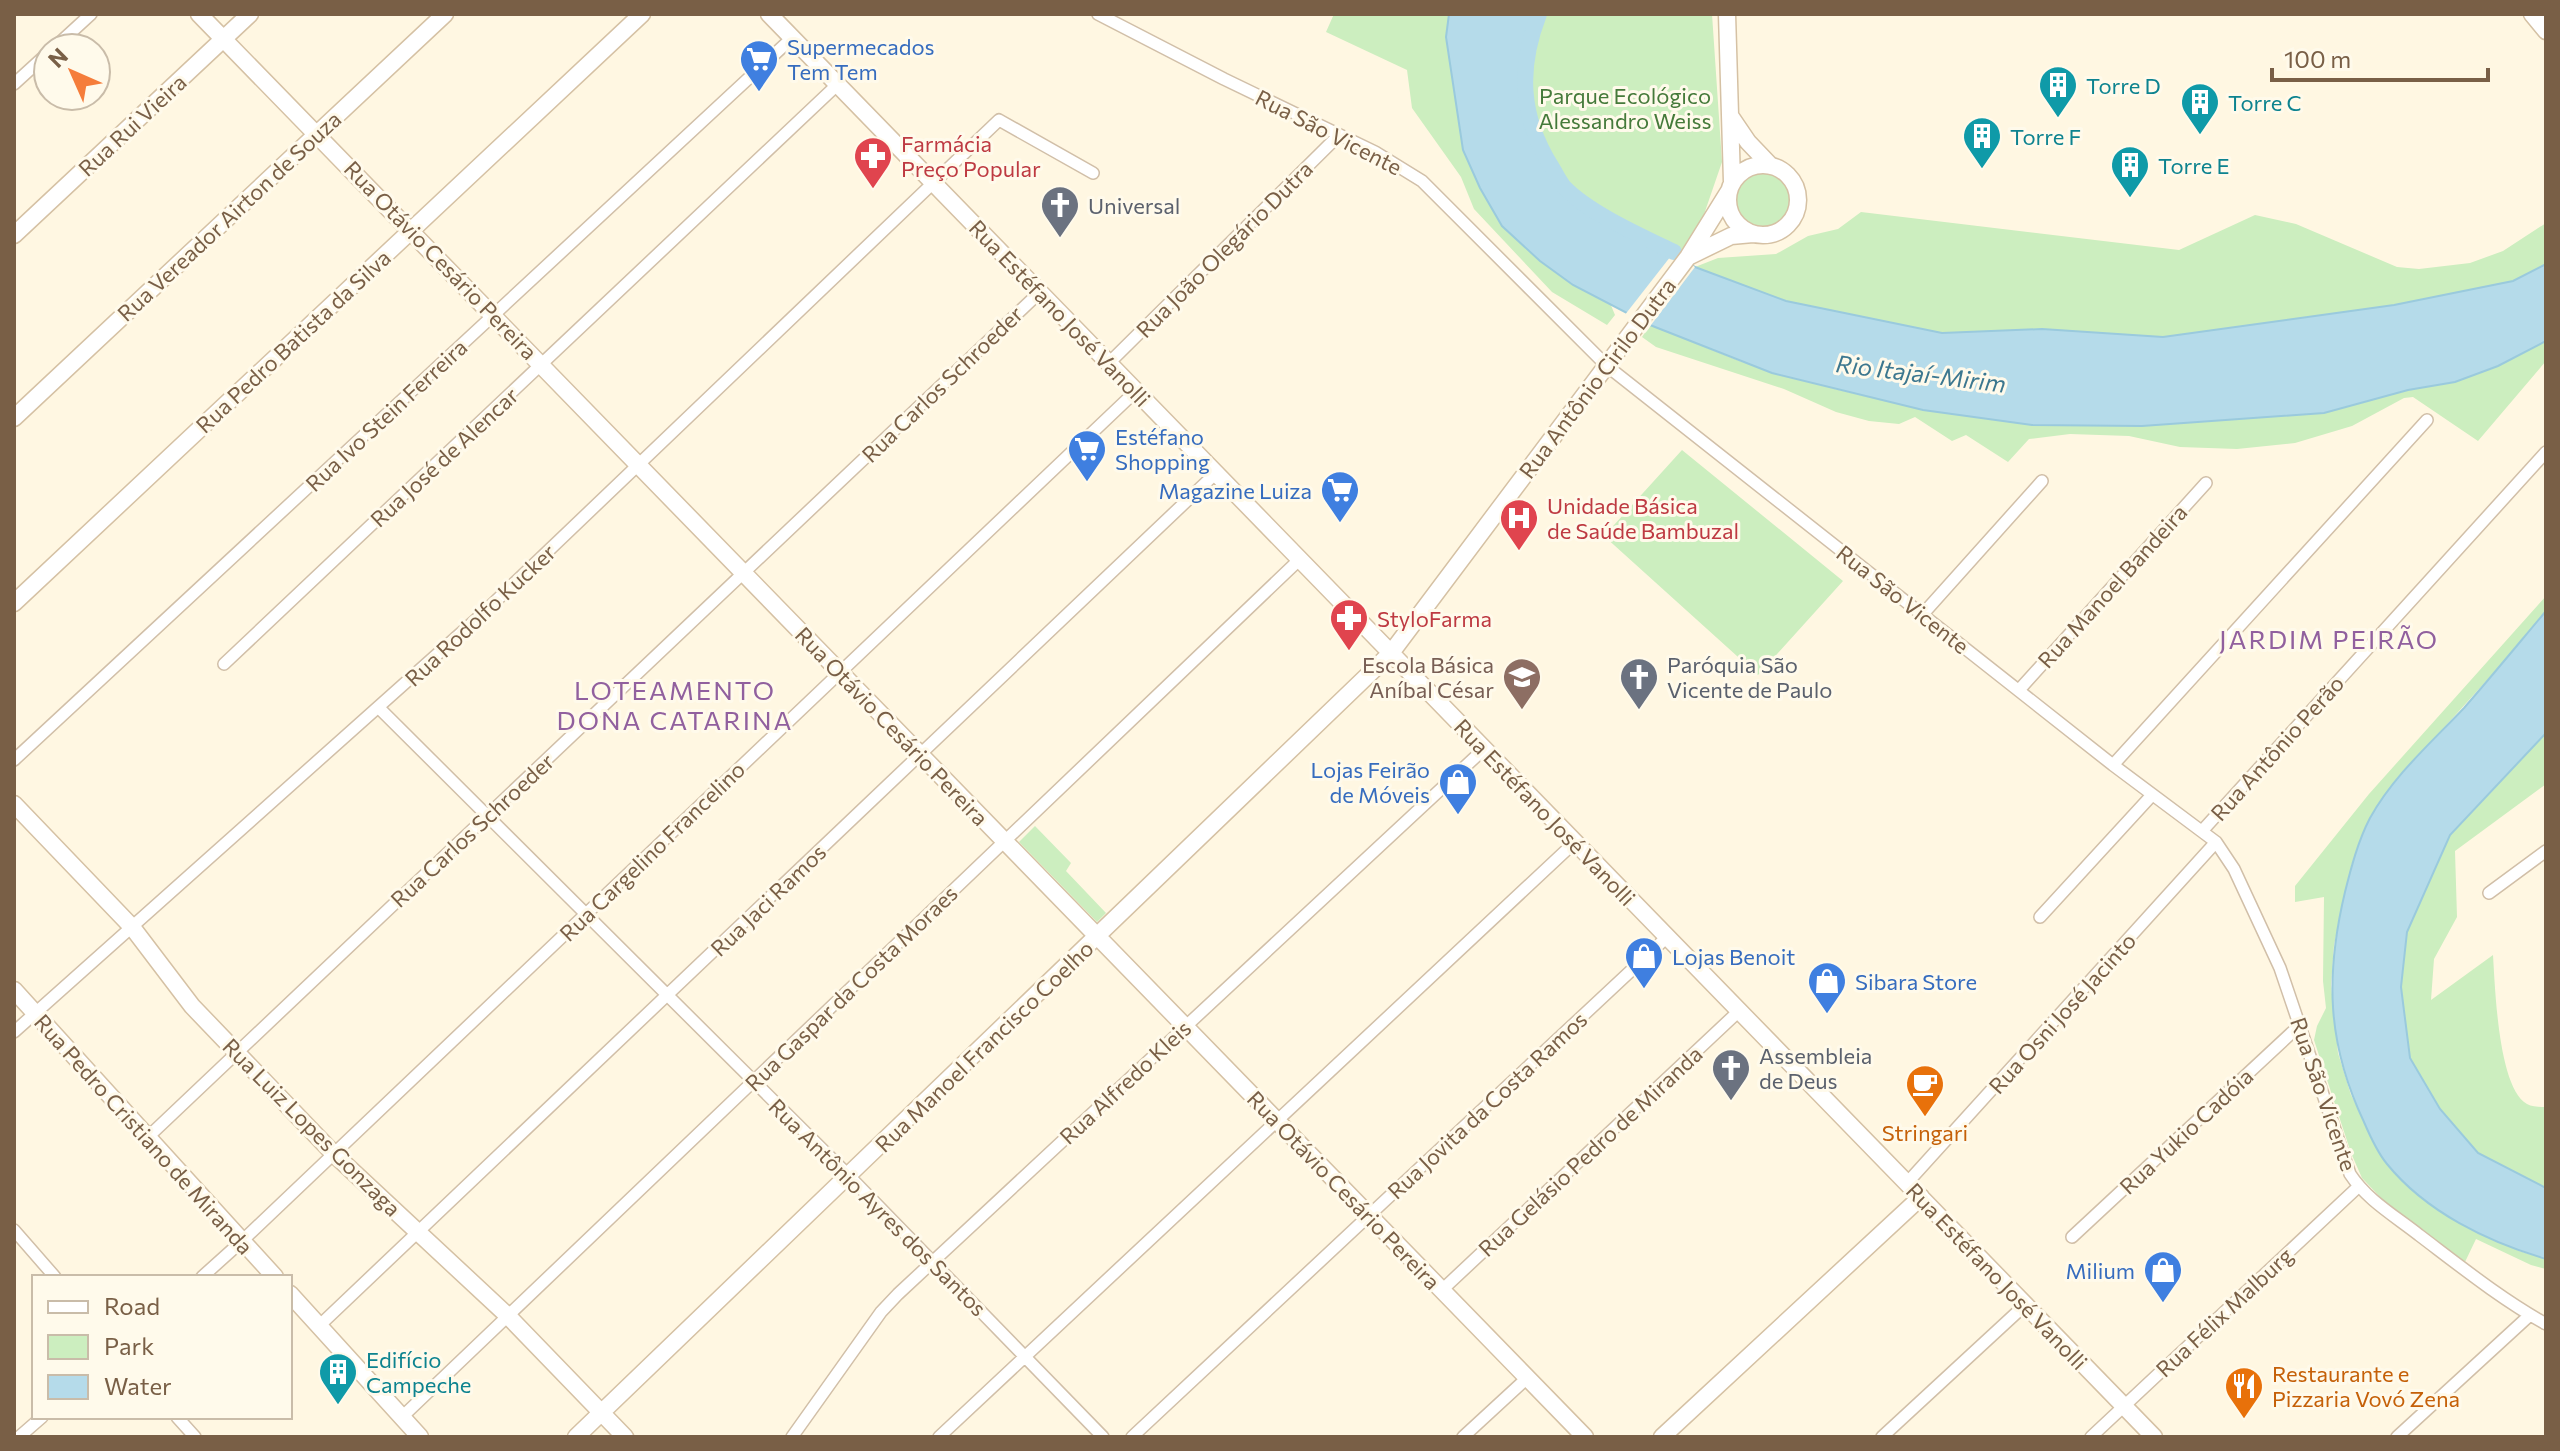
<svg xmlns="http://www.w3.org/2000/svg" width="2560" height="1451" font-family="Commissioner,sans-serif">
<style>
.green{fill:#cceebf}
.water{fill:#b5dbea;stroke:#9acadd;stroke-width:2}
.pier{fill:#fff7e2}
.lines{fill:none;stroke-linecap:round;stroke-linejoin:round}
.canal{stroke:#b5dbea;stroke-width:16}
.street-casing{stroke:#d1bfa8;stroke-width:14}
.secondary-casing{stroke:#d5c1a4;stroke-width:19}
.street{stroke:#fff;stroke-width:11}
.secondary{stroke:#fff;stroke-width:16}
.labels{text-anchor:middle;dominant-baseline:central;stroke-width:6;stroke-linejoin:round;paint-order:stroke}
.shop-label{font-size:22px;fill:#366cbe;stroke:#fffaeb;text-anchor:start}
.culture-label{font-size:22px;fill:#0d838f;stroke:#fffaeb;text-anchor:start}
.park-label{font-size:22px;fill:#457a3a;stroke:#fffaeb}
.street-label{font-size:22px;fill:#795f46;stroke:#fffaeb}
.health-label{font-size:22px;fill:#be3a42;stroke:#fffaeb;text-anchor:start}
.worship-label{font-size:22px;fill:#5b616d;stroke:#fffaeb;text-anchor:start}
.education-label{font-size:22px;fill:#785e54;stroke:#fffaeb;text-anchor:end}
.food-label{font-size:22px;fill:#c56008;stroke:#fffaeb}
.water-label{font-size:24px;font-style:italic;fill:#3c778f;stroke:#fffaeb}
.quarter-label{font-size:26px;letter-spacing:2px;fill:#91609e;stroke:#fffaeb}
</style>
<rect width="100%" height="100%" fill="#fff7e2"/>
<path class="green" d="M1334,14H1449L1446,37L1463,150L1480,188L1502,226L1540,261L1573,285L1610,303L1615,315L1607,325L1552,292L1474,209L1461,177L1412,108L1407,70L1326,32Z
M1539,14H1712L1722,162L1700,226L1678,256L1609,220L1564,186L1539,147L1525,105L1527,46Z
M1735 200a28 28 0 1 1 56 0a28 28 0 1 1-56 0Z
M1861,212L2179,250L2255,215L2296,224L2397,267L2419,269L2470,263L2503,251L2546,223V264L2513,281L2394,305L2163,337L2042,329L1942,333L1786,301L1695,267L1718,258L1776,254L1808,236L1838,229Z
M1650,325L1742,362L1835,389L1923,410L2032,425L2142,426L2324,413L2408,390L2455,382L2546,341V361L2478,441L2413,397L2404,398L2352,426L2295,443L2237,449L2180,447L2129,436L2070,434L2029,439L2008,462L1966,435L1952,441L1915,417L1899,424L1869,421L1836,412L1784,389L1656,347L1642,337Z
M1682,450L1843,581L1758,675L1604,536Z
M2546,596V611L2497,669L2393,784L2369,820L2352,863L2343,903L2334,945L2331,985L2338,1053L2351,1095L2386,1163L2415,1192L2441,1211L2519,1251L2546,1259V1269L2531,1265L2476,1239L2465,1262L2383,1200L2362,1178L2351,1153L2314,1040L2317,1026L2326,1008L2323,981L2324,897L2295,902V886L2369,794Z
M2546,733V784L2455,851L2457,917L2434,959L2431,1000L2493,955C2495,986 2498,1088 2527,1104C2532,1107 2541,1107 2546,1107V1188L2478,1153L2440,1109L2410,1058L2401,987L2407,932L2450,835Z
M1035,826L1071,863L1066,871L1106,913L1097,922L1019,842Z"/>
<path class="water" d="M1449,14H1539L1527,46L1525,105L1539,147L1564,186L1609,220L1674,252L1695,267L1786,301L1942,333L2042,329L2163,337L2394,305L2513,281L2546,264V341L2498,366L2455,382L2408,390L2324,413L2142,426L2032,425L1923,410L1772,373L1650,325L1573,285L1540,261L1502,226L1480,188L1463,150L1446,37Z
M2546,611V733L2450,835L2407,932L2401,987L2410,1058L2440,1109L2478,1153L2546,1188V1259C2488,1242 2426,1212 2387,1164C2377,1152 2370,1136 2364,1122C2327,1044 2325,976 2345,892C2351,868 2358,841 2370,818C2394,775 2431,743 2464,708C2492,676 2519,643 2546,611Z"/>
<path class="pier" d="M1674,252L1695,267L1648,329L1624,316Z"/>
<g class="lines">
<path class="canal" d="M1539,14C1518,68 1520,116 1551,166C1555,172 1559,181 1564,187C1589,213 1641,236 1674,252"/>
<defs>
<path id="street" d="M1098,14L1224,79L1375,152L1422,181L1607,366L2113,765L2216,842L2234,869L2280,968L2350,1174C2367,1200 2395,1216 2419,1235C2460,1266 2501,1299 2546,1324
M54,48L91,14
M14,84L48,53
M1109,363L1339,135
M1922,615L2042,481
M224,664L838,84
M2019,690L2206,483
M379,708L849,1176L1103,1437
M14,760L792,38
M2113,765L2427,420
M2202,831L2546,452
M2489,893L2546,851
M2040,917L2152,795
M14,1032L479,617L999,120L1093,173
M148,1137L1040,292
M1907,1183L2216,842
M14,1230L55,1277
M2072,1237L2300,1025
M202,1277L242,1241L1136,391
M1442,1290L1739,1011
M319,1326L1216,473
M177,1417L195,1437
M402,1417L1300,559
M19,1437L42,1417
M792,1437L881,1312L898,1294L1484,749
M939,1437L1575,842
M1132,1437L1667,937
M1463,1437L1526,1379
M1882,1437L2025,1305
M2091,1437L2358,1187
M2397,1437L2530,1315"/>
<path id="secondary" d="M199,14L1585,1437
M769,14L2154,1437
M1727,14L1732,182
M2532,14L2546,31
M1731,117L1748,142L1770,165
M1728 200a35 35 0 1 1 70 0a35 35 0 1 1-70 0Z
M14,235L250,14
M1690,256L1731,236L1753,234
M14,418L445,14
M14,603L642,14
M14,804L132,927L192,1006L334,1154L508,1316L625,1437
M14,990L275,1277
M290,1294L420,1437
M576,1437L1391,653L1688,257L1729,191
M1662,1437L1921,1197"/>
</defs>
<use href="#street" class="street-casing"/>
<use href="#secondary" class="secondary-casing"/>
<use href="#street" class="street"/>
<use href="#secondary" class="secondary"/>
</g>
<defs>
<symbol id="supermarket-pin" viewBox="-11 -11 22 30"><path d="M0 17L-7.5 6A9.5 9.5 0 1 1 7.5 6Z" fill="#3f7fe0" stroke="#fffaeb"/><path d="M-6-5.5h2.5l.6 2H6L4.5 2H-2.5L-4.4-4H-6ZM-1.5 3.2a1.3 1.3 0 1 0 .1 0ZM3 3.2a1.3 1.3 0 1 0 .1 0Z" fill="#fff"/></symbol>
<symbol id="building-pin" viewBox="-11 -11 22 30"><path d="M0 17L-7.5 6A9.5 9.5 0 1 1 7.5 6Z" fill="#0f9aa8" stroke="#fffaeb"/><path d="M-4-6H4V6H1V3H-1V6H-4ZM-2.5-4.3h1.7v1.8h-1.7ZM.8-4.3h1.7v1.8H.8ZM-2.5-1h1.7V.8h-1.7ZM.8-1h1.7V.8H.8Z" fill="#fff"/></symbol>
<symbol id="pharmacy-pin" viewBox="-11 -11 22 30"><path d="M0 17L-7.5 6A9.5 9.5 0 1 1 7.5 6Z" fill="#e0444e" stroke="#fffaeb"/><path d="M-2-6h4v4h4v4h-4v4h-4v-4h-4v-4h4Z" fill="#fff"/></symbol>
<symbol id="church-pin" viewBox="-11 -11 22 30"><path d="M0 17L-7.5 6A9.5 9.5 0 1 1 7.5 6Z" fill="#6b7280" stroke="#fffaeb"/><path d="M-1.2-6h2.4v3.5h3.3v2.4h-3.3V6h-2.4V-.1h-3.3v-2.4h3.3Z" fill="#fff"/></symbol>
<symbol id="hospital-pin" viewBox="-11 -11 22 30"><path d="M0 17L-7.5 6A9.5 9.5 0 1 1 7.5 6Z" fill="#e0444e" stroke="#fffaeb"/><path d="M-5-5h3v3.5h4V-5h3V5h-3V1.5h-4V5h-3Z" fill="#fff"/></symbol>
<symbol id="school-pin" viewBox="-11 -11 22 30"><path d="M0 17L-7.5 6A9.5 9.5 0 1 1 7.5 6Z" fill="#8d6e63" stroke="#fffaeb"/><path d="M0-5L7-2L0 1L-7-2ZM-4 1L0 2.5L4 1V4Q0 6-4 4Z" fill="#fff"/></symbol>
<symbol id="shop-pin" viewBox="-11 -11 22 30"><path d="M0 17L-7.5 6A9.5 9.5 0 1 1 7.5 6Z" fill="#3f7fe0" stroke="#fffaeb"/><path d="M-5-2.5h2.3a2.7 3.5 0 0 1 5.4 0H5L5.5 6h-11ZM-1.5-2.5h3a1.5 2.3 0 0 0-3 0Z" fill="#fff"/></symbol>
<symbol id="cafe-pin" viewBox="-11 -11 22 30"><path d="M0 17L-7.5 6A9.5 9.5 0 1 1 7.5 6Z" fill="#e8710a" stroke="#fffaeb"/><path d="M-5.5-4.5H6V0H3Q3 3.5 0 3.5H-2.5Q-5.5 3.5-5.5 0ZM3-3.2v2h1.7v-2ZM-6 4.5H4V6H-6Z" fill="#fff"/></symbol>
<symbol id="restaurant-pin" viewBox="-11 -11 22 30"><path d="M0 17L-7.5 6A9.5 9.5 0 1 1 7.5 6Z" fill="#e8710a" stroke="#fffaeb"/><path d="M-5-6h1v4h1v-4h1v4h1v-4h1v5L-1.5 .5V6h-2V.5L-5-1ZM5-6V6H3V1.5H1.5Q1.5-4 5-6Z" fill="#fff"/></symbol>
</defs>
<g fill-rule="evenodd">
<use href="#supermarket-pin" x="737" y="37" width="44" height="60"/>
<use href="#building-pin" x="2036" y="63" width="44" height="60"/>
<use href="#building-pin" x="2178" y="80" width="44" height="60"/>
<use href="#building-pin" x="1960" y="114" width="44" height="60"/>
<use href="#pharmacy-pin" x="851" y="134" width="44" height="60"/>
<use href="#building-pin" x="2108" y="143" width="44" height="60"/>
<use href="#church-pin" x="1038" y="183" width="44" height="60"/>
<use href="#supermarket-pin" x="1065" y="427" width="44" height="60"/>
<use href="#supermarket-pin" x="1318" y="468" width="44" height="60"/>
<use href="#hospital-pin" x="1497" y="496" width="44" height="60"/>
<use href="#pharmacy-pin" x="1327" y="596" width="44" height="60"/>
<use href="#school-pin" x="1500" y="655" width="44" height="60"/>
<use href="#church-pin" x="1617" y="655" width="44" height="60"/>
<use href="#shop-pin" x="1436" y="760" width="44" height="60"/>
<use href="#shop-pin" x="1622" y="934" width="44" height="60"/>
<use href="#shop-pin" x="1805" y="959" width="44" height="60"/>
<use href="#church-pin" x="1709" y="1046" width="44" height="60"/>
<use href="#cafe-pin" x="1903" y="1062" width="44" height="60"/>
<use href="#shop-pin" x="2141" y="1248" width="44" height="60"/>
<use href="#building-pin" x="316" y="1350" width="44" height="60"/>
<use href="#restaurant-pin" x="2222" y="1364" width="44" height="60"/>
</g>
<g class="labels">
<g class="shop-label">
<text x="787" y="46">Supermecados<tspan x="787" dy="25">Tem Tem</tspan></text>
<text x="1115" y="436">Estéfano<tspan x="1115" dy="25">Shopping</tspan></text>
<text x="1312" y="490" text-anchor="end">Magazine Luiza</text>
<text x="1430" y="769" text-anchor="end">Lojas Feirão<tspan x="1430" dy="25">de Móveis</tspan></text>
<text x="1672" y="956">Lojas Benoit</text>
<text x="1855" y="981">Sibara Store</text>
<text x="2135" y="1270" text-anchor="end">Milium</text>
</g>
<g class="culture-label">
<text x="2086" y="85">Torre D</text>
<text x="2228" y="102">Torre C</text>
<text x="2010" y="136">Torre F</text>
<text x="2158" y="165">Torre E</text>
<text x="366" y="1359">Edifício<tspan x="366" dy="25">Campeche</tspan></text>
</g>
<g class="park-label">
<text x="1625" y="95">Parque Ecológico<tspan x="1625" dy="25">Alessandro Weiss</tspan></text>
</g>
<g class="street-label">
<text transform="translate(132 125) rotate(-43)">Rua Rui Vieira</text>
<text transform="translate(1329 132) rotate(27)">Rua São Vicente</text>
<text transform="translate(229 216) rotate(-43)">Rua Vereador Airton de Souza</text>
<text transform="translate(1224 249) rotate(-45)">Rua João Olegário Dutra</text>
<text transform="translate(441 260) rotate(46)">Rua Otávio Cesário Pereira</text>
<text transform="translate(1060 313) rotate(46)">Rua Estéfano José Vanolli</text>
<text transform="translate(293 341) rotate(-43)">Rua Pedro Batista da Silva</text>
<text transform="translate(1597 378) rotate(-53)">Rua Antônio Cirilo Dutra</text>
<text transform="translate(942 384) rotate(-44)">Rua Carlos Schroeder</text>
<text transform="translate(386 415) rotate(-43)">Rua Ivo Stein Ferreira</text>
<text transform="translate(444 457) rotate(-43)">Rua José de Alencar</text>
<text transform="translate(2112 586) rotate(-48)">Rua Manoel Bandeira</text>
<text transform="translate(1903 599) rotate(38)">Rua São Vicente</text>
<text transform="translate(480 615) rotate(-43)">Rua Rodolfo Kucker</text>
<text transform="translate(892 726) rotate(46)">Rua Otávio Cesário Pereira</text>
<text transform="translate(2277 748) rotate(-48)">Rua Antônio Perão</text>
<text transform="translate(1545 812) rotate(46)">Rua Estéfano José Vanolli</text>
<text transform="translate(472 830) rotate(-43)">Rua Carlos Schroeder</text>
<text transform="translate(652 851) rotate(-44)">Rua Cargelino Francelino</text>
<text transform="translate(768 900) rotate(-44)">Rua Jaci Ramos</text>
<text transform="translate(851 988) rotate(-44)">Rua Gaspar da Costa Moraes</text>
<text transform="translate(2062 1013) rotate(-48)">Rua Osni José Jacinto</text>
<text transform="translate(984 1046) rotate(-44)">Rua Manoel Francisco Coelho</text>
<text transform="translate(1125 1082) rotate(-43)">Rua Alfredo Kleis</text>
<text transform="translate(2324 1094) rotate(71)">Rua São Vicente</text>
<text transform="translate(1487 1105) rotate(-43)">Rua Jovita da Costa Ramos</text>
<text transform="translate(312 1127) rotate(45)">Rua Luiz Lopes Gonzaga</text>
<text transform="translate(2186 1131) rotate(-43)">Rua Yukio Cadóia</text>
<text transform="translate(144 1134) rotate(48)">Rua Pedro Cristiano de Miranda</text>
<text transform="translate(1590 1151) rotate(-43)">Rua Gelásio Pedro de Miranda</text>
<text transform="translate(1344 1190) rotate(46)">Rua Otávio Cesário Pereira</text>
<text transform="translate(878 1207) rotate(45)">Rua Antônio Ayres dos Santos</text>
<text transform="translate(1997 1276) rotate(46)">Rua Estéfano José Vanolli</text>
<text transform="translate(2224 1312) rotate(-43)">Rua Félix Malburg</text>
</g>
<g class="health-label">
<text x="901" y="143">Farmácia<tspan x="901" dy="25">Preço Popular</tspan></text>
<text x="1547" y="505">Unidade Básica<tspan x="1547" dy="25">de Saúde Bambuzal</tspan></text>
<text x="1377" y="618">StyloFarma</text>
</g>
<g class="worship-label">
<text x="1088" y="205">Universal</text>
<text x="1667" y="664">Paróquia São<tspan x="1667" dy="25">Vicente de Paulo</tspan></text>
<text x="1759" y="1055">Assembleia<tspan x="1759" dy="25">de Deus</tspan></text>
</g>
<g class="education-label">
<text x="1494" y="664">Escola Básica<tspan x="1494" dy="25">Aníbal César</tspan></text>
</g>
<g class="food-label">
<text x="1925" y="1132">Stringari</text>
<text x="2272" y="1373" text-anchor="start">Restaurante e<tspan x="2272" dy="25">Pizzaria Vovó Zena</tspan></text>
</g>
<g class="water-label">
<text transform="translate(1921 373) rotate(7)">Rio Itajaí-Mirim</text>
</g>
<g class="quarter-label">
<text x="2329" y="638">JARDIM PEIRÃO</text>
<text x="675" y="689">LOTEAMENTO<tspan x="675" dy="30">DONA CATARINA</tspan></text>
</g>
</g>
<rect width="2560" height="1451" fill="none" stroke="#795f46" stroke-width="32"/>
<rect x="32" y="1275" width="260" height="144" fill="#fffaeb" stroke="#c9bca9" stroke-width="2"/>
<rect x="48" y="1301" width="40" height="12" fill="#ffffff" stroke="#c9bca9" stroke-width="2"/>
<text x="104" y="1315" font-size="24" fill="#795f46">Road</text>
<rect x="48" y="1335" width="40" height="24" fill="#cceebf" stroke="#c9bca9" stroke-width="2"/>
<text x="104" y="1355" font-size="24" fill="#795f46">Park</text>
<rect x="48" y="1375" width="40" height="24" fill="#b5dbea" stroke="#c9bca9" stroke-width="2"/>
<text x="104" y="1395" font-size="24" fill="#795f46">Water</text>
<g transform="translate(72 72) rotate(315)"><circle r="38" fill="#fffaeb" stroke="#c9bca9" stroke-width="2"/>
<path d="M0-6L14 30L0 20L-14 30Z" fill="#f57d3b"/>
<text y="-12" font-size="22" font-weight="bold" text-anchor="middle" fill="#795f46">N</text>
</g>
<path d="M2272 68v12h216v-12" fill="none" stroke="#795f46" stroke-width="4"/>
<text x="2284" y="68" font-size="24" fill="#795f46" stroke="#fffaeb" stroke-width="6" paint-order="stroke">100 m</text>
</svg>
